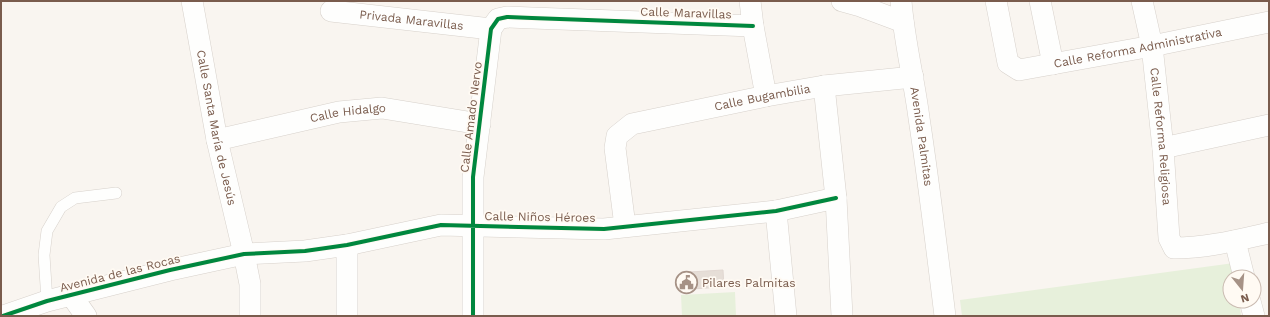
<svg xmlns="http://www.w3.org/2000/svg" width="1270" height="317" font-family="'Work Sans',sans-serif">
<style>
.green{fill:#e7f0db}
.building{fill:#e6ded7;stroke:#e2d8d2}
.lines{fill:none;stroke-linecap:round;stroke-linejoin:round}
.service-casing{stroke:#d7d1cb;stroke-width:12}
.minor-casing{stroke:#d7d1cb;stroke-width:22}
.service{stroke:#fefefd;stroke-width:11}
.minor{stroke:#fefefd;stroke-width:21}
.cycleway-casing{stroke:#fffaf3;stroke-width:6}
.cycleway{stroke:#00873e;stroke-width:4}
.labels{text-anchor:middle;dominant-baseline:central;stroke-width:3.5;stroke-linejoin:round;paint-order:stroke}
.street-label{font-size:12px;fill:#7a5c4d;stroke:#fffaf3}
.poi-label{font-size:12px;fill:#7a5c4d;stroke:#fffaf3;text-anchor:start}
</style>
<rect width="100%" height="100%" fill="#f9f5f0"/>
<path class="green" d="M1234,263L1236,277H1230V301H1239L1241,316H962L960,300Z
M735,292L736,316H682L681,295Z"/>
<path class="building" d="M723,270L724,287L691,289L690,272Z"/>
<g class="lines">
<defs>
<path id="service" d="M47,301L44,255L47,231L61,207L75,198L116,193"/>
<g id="minor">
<path id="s1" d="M192,1L217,140L244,254L250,284V316"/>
<path d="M750,1L753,26L766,96"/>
<path d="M842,1L860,6L903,22"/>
<path id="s2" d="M901,1C904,40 914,79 919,118C929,184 937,250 945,316"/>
<path id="s3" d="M996,1L1008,63L1019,70L1152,46L1269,22"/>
<path d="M1040,1L1053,64"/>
<path id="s4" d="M1142,1L1152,46L1163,148L1169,238L1174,248C1206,248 1238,240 1269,233"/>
<path id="s5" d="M331,11L491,29"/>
<path d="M824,86L836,198L842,316"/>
<path id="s6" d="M217,140L339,112L382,108L480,124"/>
<path d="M1163,148L1269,125"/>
<path d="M776,211L786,316"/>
<path id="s7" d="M625,226L615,148L617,136L632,124L766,96L824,86L913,77"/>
<path d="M1235,241L1244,277"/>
<path d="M347,245V316"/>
<path d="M71,295L86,316"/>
<path d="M1250,301L1254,316"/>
<path d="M3,316L47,301L170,270L244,254L305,251L347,245L441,225L604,229L776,211L836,198"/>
<path d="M473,316V177L491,29L498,19L507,17L532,18L753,26"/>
</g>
</defs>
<use href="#service" class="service-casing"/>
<use href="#minor" class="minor-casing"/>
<use href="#service" class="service"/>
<use href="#minor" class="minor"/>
<defs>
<path id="cycleway" d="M3,316L47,301L170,270L244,254L305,251L347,245L441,225L604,229L776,211L836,198
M473,316V177L491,29L498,19L507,17L532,18L753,26"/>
</defs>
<use href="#cycleway" class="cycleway-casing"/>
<use href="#cycleway" class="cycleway"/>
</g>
<defs>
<symbol id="civic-ring" viewBox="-11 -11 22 22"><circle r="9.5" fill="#fffaf3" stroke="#a69286" stroke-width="1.5"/><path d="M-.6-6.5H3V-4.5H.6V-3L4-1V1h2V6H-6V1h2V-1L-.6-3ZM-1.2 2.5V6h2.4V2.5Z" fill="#a69286"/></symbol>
</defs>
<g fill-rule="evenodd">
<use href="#civic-ring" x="674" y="270" width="25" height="25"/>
</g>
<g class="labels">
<g class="street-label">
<text transform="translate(686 13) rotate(2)">Calle Maravillas</text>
<text stroke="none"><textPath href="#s5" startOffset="81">Privada Maravillas</textPath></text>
<text stroke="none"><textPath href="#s3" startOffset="197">Calle Reforma Administrativa</textPath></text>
<text stroke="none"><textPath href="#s7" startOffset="243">Calle Bugambilia</textPath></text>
<text stroke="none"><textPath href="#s6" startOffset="134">Calle Hidalgo</textPath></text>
<text transform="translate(471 117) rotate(-83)">Calle Amado Nervo</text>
<text stroke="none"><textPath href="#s1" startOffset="129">Calle Santa María de Jesús</textPath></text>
<text stroke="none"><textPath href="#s2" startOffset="137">Avenida Palmitas</textPath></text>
<text stroke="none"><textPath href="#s4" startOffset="137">Calle Reforma Religiosa</textPath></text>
<text transform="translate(540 217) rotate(1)">Calle Niños Héroes</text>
<text transform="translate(120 273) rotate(-14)">Avenida de las Rocas</text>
</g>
<g class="poi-label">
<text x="702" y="283">Pilares Palmitas</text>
</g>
</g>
<rect width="1270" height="317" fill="none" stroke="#7a5c4d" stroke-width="4"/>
<g transform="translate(1242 289) rotate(163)"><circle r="19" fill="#fffaf3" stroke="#cabbb1"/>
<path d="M0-3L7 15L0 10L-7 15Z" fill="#a69286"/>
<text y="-6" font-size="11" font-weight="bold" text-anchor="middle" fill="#7a5c4d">N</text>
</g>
</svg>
